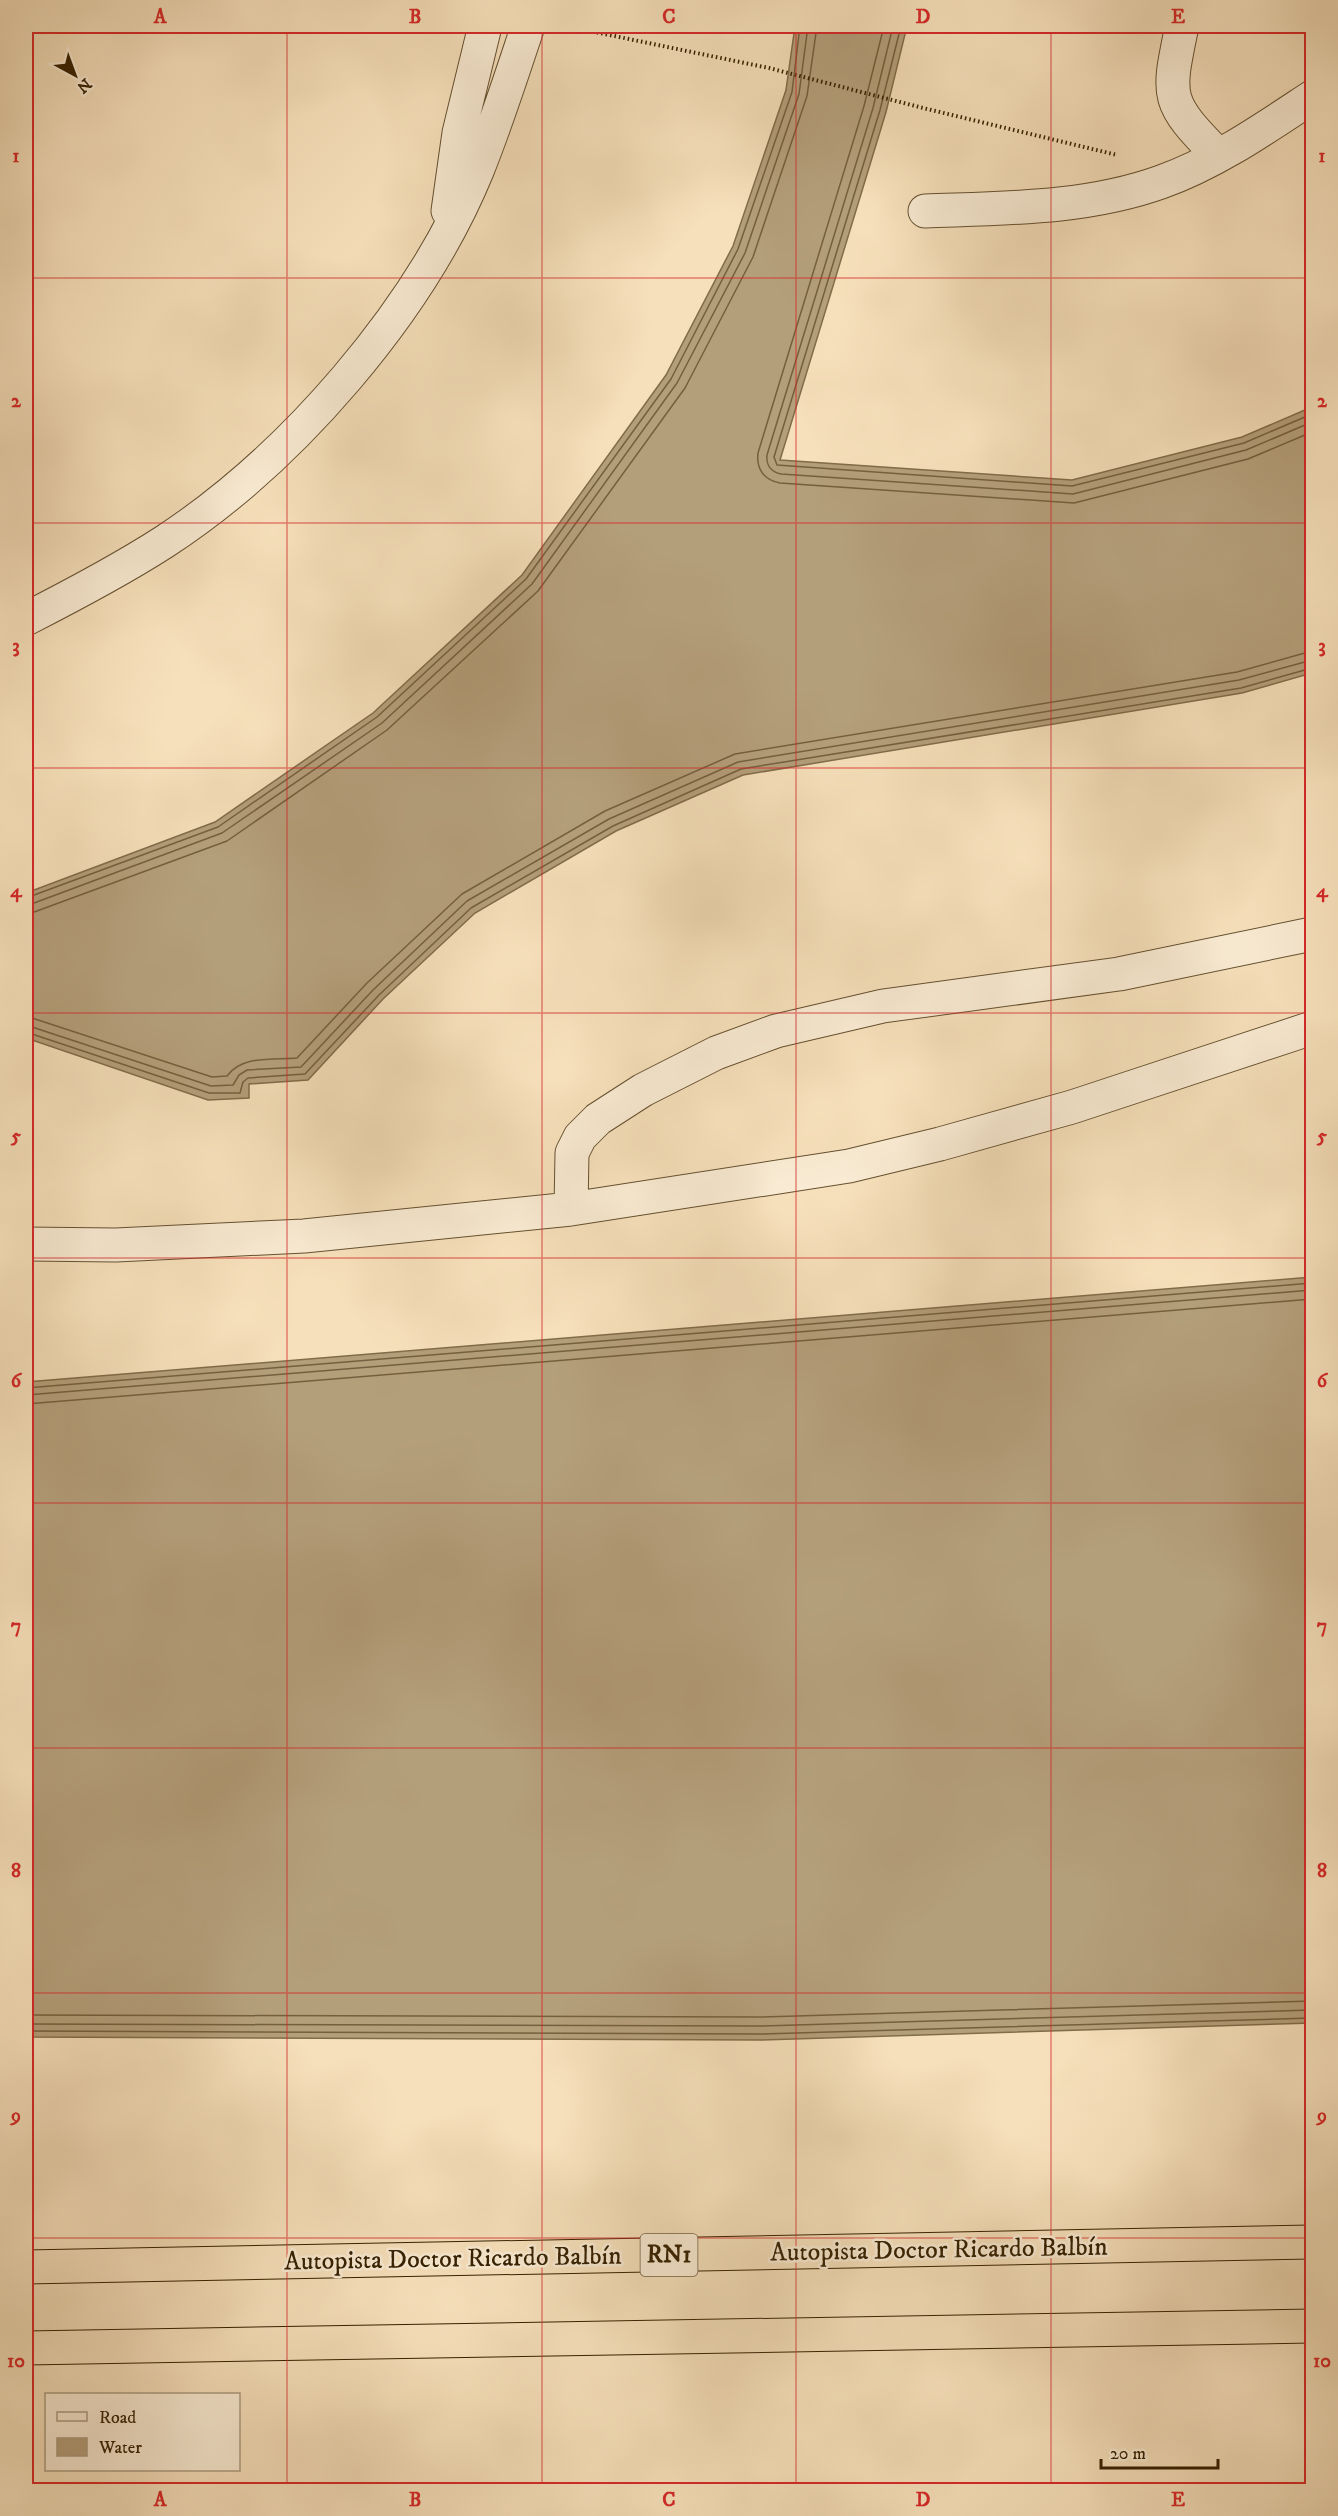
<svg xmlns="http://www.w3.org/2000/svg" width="1338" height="2516" font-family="'IM FELL DW Pica',serif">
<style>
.water{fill:#b49f7b;stroke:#816c4a;stroke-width:1.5}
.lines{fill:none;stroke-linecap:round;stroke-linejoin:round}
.shore{stroke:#74603e;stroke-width:1.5}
.minor-casing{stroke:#65502f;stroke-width:35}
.highway-casing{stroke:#352000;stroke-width:35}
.path{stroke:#352000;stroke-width:4;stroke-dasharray:1.5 3;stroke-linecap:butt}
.minor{stroke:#f9ebd3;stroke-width:33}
.highway{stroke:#f6e0bb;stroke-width:33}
.grid{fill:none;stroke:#d62828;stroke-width:1.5;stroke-opacity:0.55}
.labels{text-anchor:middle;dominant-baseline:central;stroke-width:5;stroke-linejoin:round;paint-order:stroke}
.shield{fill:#f9ebd3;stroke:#705d3f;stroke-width:1.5}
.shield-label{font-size:24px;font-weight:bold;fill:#352000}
.street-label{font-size:26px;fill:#352000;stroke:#f9ebd3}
.neatline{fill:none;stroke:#d62828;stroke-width:2}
.grid-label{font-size:20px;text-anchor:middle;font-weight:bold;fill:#d62828}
</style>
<rect width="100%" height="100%" fill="#f6e0bb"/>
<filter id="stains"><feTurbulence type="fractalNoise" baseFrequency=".00333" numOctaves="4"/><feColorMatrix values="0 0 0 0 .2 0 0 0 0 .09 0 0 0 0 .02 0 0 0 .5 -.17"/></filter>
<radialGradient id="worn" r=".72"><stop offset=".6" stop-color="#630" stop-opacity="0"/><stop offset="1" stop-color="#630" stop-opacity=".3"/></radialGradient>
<path class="water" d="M795,26H907L886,112L780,460L1072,480L1242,437L1312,407V673L1242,693L743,775L616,831L475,913L383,999L308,1080L249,1084V1098L208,1100L26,1038V893L215,822L373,713L522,575L666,375L733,246L786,90Z
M1312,1277V2023L760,2040L26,2037V1382Z"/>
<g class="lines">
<path class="shore" d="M884,26L864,106L758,453C756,469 764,480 780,483L1074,503L1248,459L1312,432
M893,26L873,108L767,455C766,465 771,472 781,474L1073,494L1246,450L1312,422
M901,26L880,110L774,457L777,465L1072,486L1244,443L1312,414
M26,898L218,827L377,717L526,579L671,379L738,249L792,92L800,26
M26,906L222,833L382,723L532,584L677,383L745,253L799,94L808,26
M26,915L227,841L387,730L538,591L685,388L753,257L807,96L817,26
M26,1016L212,1077L227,1076C242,1055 273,1060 297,1058L367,983L462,894L605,811L735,754L1237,672L1312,651
M26,1025L211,1086L233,1085L239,1075L247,1070L301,1067L373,990L467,901L609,819L738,762L1239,680L1312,660
M26,1032L209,1093H240L243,1082L248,1078L305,1074L379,995L471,908L613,826L741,769L1241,688L1312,668
M26,1388L1312,1283
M26,1395L1312,1290
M26,1404L1312,1299
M26,2015L760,2017L1312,2001
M26,2024L760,2026L1312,2010
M26,2031L760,2034L1312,2018"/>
<defs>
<path id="minor" d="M1182,26C1167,98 1165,101 1218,155
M448,211L459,133L485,26
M925,211C1004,208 1086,209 1161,182C1215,163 1265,128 1312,97
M26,619C73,595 119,571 164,542C291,459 419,312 477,171C496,124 512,74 528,26
M571,1209L572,1153L580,1137L598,1119L643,1090L716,1053L776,1031L883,1006L1119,974L1312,934
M26,1244L116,1245L304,1236L571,1209L849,1166L940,1144L1072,1107L1312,1028"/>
<path id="highway" d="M26,2267L1312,2242
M26,2348L1312,2326"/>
</defs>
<use href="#minor" class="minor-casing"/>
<use href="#highway" class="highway-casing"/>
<path class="path" d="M566,26L769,68L919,107L1117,155"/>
<use href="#minor" class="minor"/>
<use href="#highway" class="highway"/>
</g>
<path class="grid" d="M287,26V2490M542,26V2490M796,26V2490M1051,26V2490M26,278H1312M26,523H1312M26,768H1312M26,1013H1312M26,1258H1312M26,1503H1312M26,1748H1312M26,1993H1312M26,2238H1312"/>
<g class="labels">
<rect class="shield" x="640.5" y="2234" width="57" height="42" rx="4.5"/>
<g class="shield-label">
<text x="669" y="2255">RN1</text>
</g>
<g class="street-label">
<text transform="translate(939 2250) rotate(-1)">Autopista Doctor Ricardo Balbín</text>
<text transform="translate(453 2259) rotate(-1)">Autopista Doctor Ricardo Balbín</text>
</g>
</g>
<rect width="1338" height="2516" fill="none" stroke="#f6e0bb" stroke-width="66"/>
<rect x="45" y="2393" width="195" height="78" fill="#f9ebd3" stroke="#ab9a7f" stroke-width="1.5"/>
<rect x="57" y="2412" width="30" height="9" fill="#f9ebd3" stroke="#ab9a7f" stroke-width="1.5"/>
<text x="99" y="2423" font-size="18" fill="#352000">Road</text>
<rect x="57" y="2438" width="30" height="18" fill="#b49f7b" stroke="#ab9a7f" stroke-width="1.5"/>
<text x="99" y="2453" font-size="18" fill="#352000">Water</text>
<g transform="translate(75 75) rotate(139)" stroke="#f9ebd3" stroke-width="4.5" paint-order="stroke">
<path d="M0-4.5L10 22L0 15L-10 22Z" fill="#352000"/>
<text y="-9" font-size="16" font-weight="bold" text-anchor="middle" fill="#352000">N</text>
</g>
<path d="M1101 2459v9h117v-9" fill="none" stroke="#352000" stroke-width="3"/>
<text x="1110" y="2459" font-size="18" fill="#352000" stroke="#f9ebd3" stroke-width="4.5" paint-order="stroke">20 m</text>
<rect x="33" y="33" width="1272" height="2450" class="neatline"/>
<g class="grid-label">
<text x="160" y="23">A</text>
<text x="415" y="23">B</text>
<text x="669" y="23">C</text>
<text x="923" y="23">D</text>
<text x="1178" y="23">E</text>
<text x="16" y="162">1</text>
<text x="1322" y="162">1</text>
<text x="16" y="407">2</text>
<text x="1322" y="407">2</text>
<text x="16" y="652">3</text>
<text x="1322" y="652">3</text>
<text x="16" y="897">4</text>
<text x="1322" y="897">4</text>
<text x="16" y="1142">5</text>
<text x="1322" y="1142">5</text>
<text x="16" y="1387">6</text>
<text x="1322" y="1387">6</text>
<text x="16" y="1632">7</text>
<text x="1322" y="1632">7</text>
<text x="16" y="1877">8</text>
<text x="1322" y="1877">8</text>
<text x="16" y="2122">9</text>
<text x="1322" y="2122">9</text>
<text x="16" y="2367">10</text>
<text x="1322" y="2367">10</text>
<text x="160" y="2506">A</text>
<text x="415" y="2506">B</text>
<text x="669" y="2506">C</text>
<text x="923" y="2506">D</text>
<text x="1178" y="2506">E</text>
</g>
<rect width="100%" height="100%" filter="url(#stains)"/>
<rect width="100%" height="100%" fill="url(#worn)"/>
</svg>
